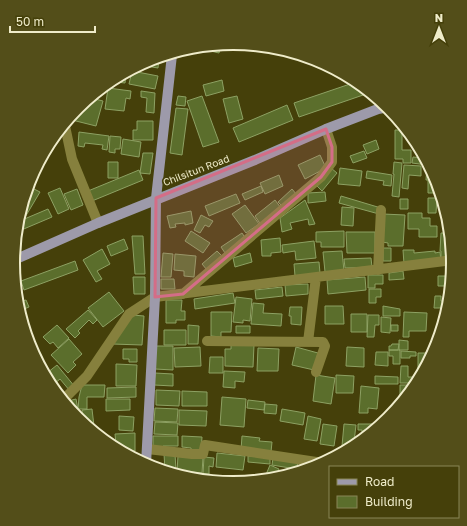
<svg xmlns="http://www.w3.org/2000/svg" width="467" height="526" font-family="'Golos Text',sans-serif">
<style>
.building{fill:#5b6e2c;stroke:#8da163}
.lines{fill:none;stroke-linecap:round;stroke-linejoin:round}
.minor{stroke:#86803d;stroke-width:10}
.major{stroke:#9d9aaa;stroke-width:10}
.marked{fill:#d46d87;fill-opacity:0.2;stroke:#d46d87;stroke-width:3;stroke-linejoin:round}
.labels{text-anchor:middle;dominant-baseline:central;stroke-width:3.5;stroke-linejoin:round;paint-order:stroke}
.street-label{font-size:10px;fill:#efecca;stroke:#45400a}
.rim{fill:none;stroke:#efecca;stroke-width:2}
</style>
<rect width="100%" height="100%" fill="#45400a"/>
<path class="building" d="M221,45L219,53L202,49Z
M159,57L158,68L140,65L149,59Z
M132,71L158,76L155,89L129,84Z
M126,75L125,83L116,82Z
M222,80L224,91L206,96L203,85Z
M353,83L369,93L299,117L294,103Z
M108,88L131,91L130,99L126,98L124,111L105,109Z
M141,91L155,93L154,113L146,112L147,98L141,97Z
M178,96L186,97L185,106L176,105Z
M202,96L219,142L203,147L187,101Z
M237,96L243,119L229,123L223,99Z
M91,98L103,101L96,126L72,120L74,112L78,107Z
M287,105L293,120L239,142L233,128Z
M176,108L188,109L182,155L170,153Z
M137,121H153V140H133V130H137Z
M395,130H402V150H411V163H403V159H395Z
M79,132L109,136L107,150L102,149L103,145L85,143L84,147L78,146Z
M110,136L121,137L120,149H115V153L109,152Z
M123,139L141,142L139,157L121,154Z
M376,140L379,149L367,154L363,145Z
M364,151L367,158L353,163L350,156Z
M143,153H153L150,174L140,173Z
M320,155L326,168L305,179L298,165Z
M413,157L423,158L427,165L412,163Z
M108,162H118V178H108Z
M394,162L402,163L399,197L392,196L394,174H393Z
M404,165L421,166V176L409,175L408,189L402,188Z
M427,166H429L437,178L436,193H428V180H426Z
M331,168L337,173L322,191L316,185Z
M340,168L362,171L360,186L338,184Z
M36,169L39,170L31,185L29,183L30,178Z
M139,170L143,180L92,201L88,191Z
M367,171L392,175L391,186L383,185L384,181L366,178Z
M279,175L283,186L265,194L260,183Z
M261,186L263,192L245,200L242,194Z
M32,188L40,192L24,219L22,220L26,199Z
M60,188L69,209L58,214L48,193Z
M77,189L83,205L71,210L64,194Z
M292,189L297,195L283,207L278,202Z
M325,192L326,201L308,203V193Z
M236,194L240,203L209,216L205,206Z
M341,196L381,208L379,214L339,203Z
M428,198H437L436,213H428Z
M400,199H408V209H400Z
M275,200L281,208L261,225L255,216Z
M305,200L315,224L309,225L308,219L290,223L292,229L282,232L280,218Z
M245,205L259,224L246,233L232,214Z
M342,207L354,208L353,226L341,225Z
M48,209L52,217L19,231L22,220Z
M191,211L193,223L185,225V223L175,224L176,227L170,228L167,216Z
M408,213H422V218H430V226H437V237H419V229H408Z
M383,214L405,215L403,246H388V243L382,242Z
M201,215L213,221L209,227L205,225L200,233L194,230Z
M191,231L210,243L203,253L185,241Z
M344,231V247H321V242H316V232Z
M346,232H375V253H347Z
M242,233L246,239L225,253L221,247Z
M441,233H447L446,250L452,251L453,259L441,258V251H440Z
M132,236H143L145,274H135Z
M280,238L281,252L271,253V256H262L261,240Z
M124,239L128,249L111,256L107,246Z
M314,241L316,258L296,260L295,251L283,253L282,245Z
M383,248H391V261H383Z
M102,249L110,264L97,271L102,279L96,282L83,260Z
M403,250H414V253L435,251V253L440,252L441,261L404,264Z
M217,251L222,256L207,270L202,264Z
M342,251L344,271L325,272L323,252Z
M163,253L173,254L171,277H161Z
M250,253L252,262L235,267L233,258Z
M175,254L196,256L194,277L184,276V271L174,270Z
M371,258L372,267L345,268L344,259Z
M75,261L78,270L24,290L21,281Z
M319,262L320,273L295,276L294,264Z
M403,271L404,279L389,280V273Z
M368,275H383V284H375V288H368Z
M438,276H449V286H438Z
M133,277H145V294H134Z
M365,277L366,290L328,294L327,280Z
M161,279H174L175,289H161Z
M308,284V294L286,296L285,285Z
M282,287L283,296L256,299L255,290Z
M369,289H381V297H376V303H369Z
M109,292L124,311L103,327L88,308Z
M233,293L235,303L195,309L194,299Z
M19,295L22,301L26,300L29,307L22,310Z
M435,296H441V301H445V308H434Z
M236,297L252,299L250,321L243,320V323L233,322Z
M166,300H182L181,311H185V320H176V323H166Z
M253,303L264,304L263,313L282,314L281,326L251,324Z
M325,306H343L344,324H325Z
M383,306L400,309V316H383Z
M290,307H302L301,325L291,324V316H289Z
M88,310L97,320L93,324L89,320L78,331L80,333L75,338L66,329Z
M211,312H232L231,332H221V337L211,336Z
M404,312L427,313L426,331H409V337H403Z
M351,314H367V332H351Z
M133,315L144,316L142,345L112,344Z
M368,315H379V325H375L374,337H367Z
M381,317L391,318L390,333L381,332Z
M57,325L69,338L58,348L53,342L50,344L43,337Z
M188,325L199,326L198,344H188Z
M391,325H398V331H391Z
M236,326H250V333H236Z
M164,330H186V345H164Z
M69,339L82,354L73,362L76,365L68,373L51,355Z
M399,340L408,341V350H399Z
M231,344L254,345L253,367L225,366V349H231Z
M392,344H399L398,350H389V346H391Z
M155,346H173V370L155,369Z
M200,347L201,366L175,367L174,348Z
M296,347L318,353L314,370L292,365Z
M347,347L364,348V367L346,366Z
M258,348L279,349L278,371H257Z
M123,349H137V362H129V359H123Z
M389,350H400V364H393V356H389Z
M431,350H435L421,371H418V353H431Z
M401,351L416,352V356H410V358H401Z
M376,352H388V366L375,365Z
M210,357H223V373H209Z
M116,364L137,365L136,386H116Z
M57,365L75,387L70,391L60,379L54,384L47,373Z
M401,366H408V377H413V383H400Z
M224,371L245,372L244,382L235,381V388L223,387Z
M155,373L173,374V386L154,385Z
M316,375L335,378L331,404L313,401Z
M336,375L354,376L353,393H336Z
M375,376L398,377V384H375Z
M82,385H105L104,397H87V409H78L79,397Z
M400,385H412L400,404Z
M361,386L379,388L377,409L368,408V413H359Z
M136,387V397L107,398V388Z
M156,390L180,391L179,406L156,405Z
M182,391L207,392V406H182Z
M222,397L246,399L244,427L220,425Z
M76,399L79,415L75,416L69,406L68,401Z
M106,399H130V410L106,411Z
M248,400L265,402L264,410L247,408Z
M265,404L277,405L276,414L264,413Z
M155,408L178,409L177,422L154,421Z
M92,409L94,426L90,427L83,422L82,410Z
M282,409L305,413L303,425L280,421Z
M179,410L207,411L206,426L179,425Z
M119,416L134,417L133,431L119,430Z
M308,416L321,419L317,441L304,439Z
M155,422L178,423L177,435L154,434Z
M323,424L337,426L334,446L320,444Z
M344,424L356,425L354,442L348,447L342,446Z
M358,424H375V428L362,438V430H358Z
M135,433V451H126L116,444L115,434Z
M153,436H178V446H163V449H153Z
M182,436L202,437L201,452H191V448L182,447Z
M242,436L260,438L259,441L272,442L271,452L241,450Z
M217,453L245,456L243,470L216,467Z
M164,454H175L176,470H165Z
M178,456L203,457L202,473L177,471Z
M248,456L270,457V464L248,462Z
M204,457L214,458L213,467L209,466V474H203Z
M273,458L298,462L296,471L289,472L290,468L272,465Z
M270,465L279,469L276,475L265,477Z"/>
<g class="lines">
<path class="minor" d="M65,126L72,159L98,223
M378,270L381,210
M183,294L321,177L332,162V147L326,129
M207,341L323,342L325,346L316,372
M308,342L316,277
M64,399L87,376L129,314L155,297L453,260
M147,449L192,454H203L205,445L323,463"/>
<path class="major" d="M14,260L98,223L255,160L326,129L378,109L389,107
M146,464L155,297L156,198L172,55"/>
</g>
<path class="marked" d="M326,129L332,147V162L321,177L183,294L155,297L156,198Z"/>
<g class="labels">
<g class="street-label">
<text transform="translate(196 170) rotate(-21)">Chilsitun Road</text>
</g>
</g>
<path d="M0 0H467V526H0ZM20 263a213 213 0 1 1 426 0a213 213 0 1 1-426 0Z" fill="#534e19" fill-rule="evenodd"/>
<path class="rim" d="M20 263a213 213 0 1 1 426 0a213 213 0 1 1-426 0Z"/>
<rect x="329" y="466" width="130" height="52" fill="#45400a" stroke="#898557"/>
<rect x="337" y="479" width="20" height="6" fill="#9d9aaa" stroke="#898557"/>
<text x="365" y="486" font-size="12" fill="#efecca">Road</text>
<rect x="337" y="496" width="20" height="12" fill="#5b6e2c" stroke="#898557"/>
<text x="365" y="506" font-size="12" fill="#efecca">Building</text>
<g transform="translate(439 28)" stroke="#45400a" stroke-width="3" paint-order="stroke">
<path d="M0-3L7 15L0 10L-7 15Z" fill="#efecca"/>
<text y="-6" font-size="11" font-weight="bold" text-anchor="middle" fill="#efecca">N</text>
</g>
<path d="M10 26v6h85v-6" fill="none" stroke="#efecca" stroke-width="2"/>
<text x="16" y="26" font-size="12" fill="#efecca" stroke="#45400a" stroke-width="3" paint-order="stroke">50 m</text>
</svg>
